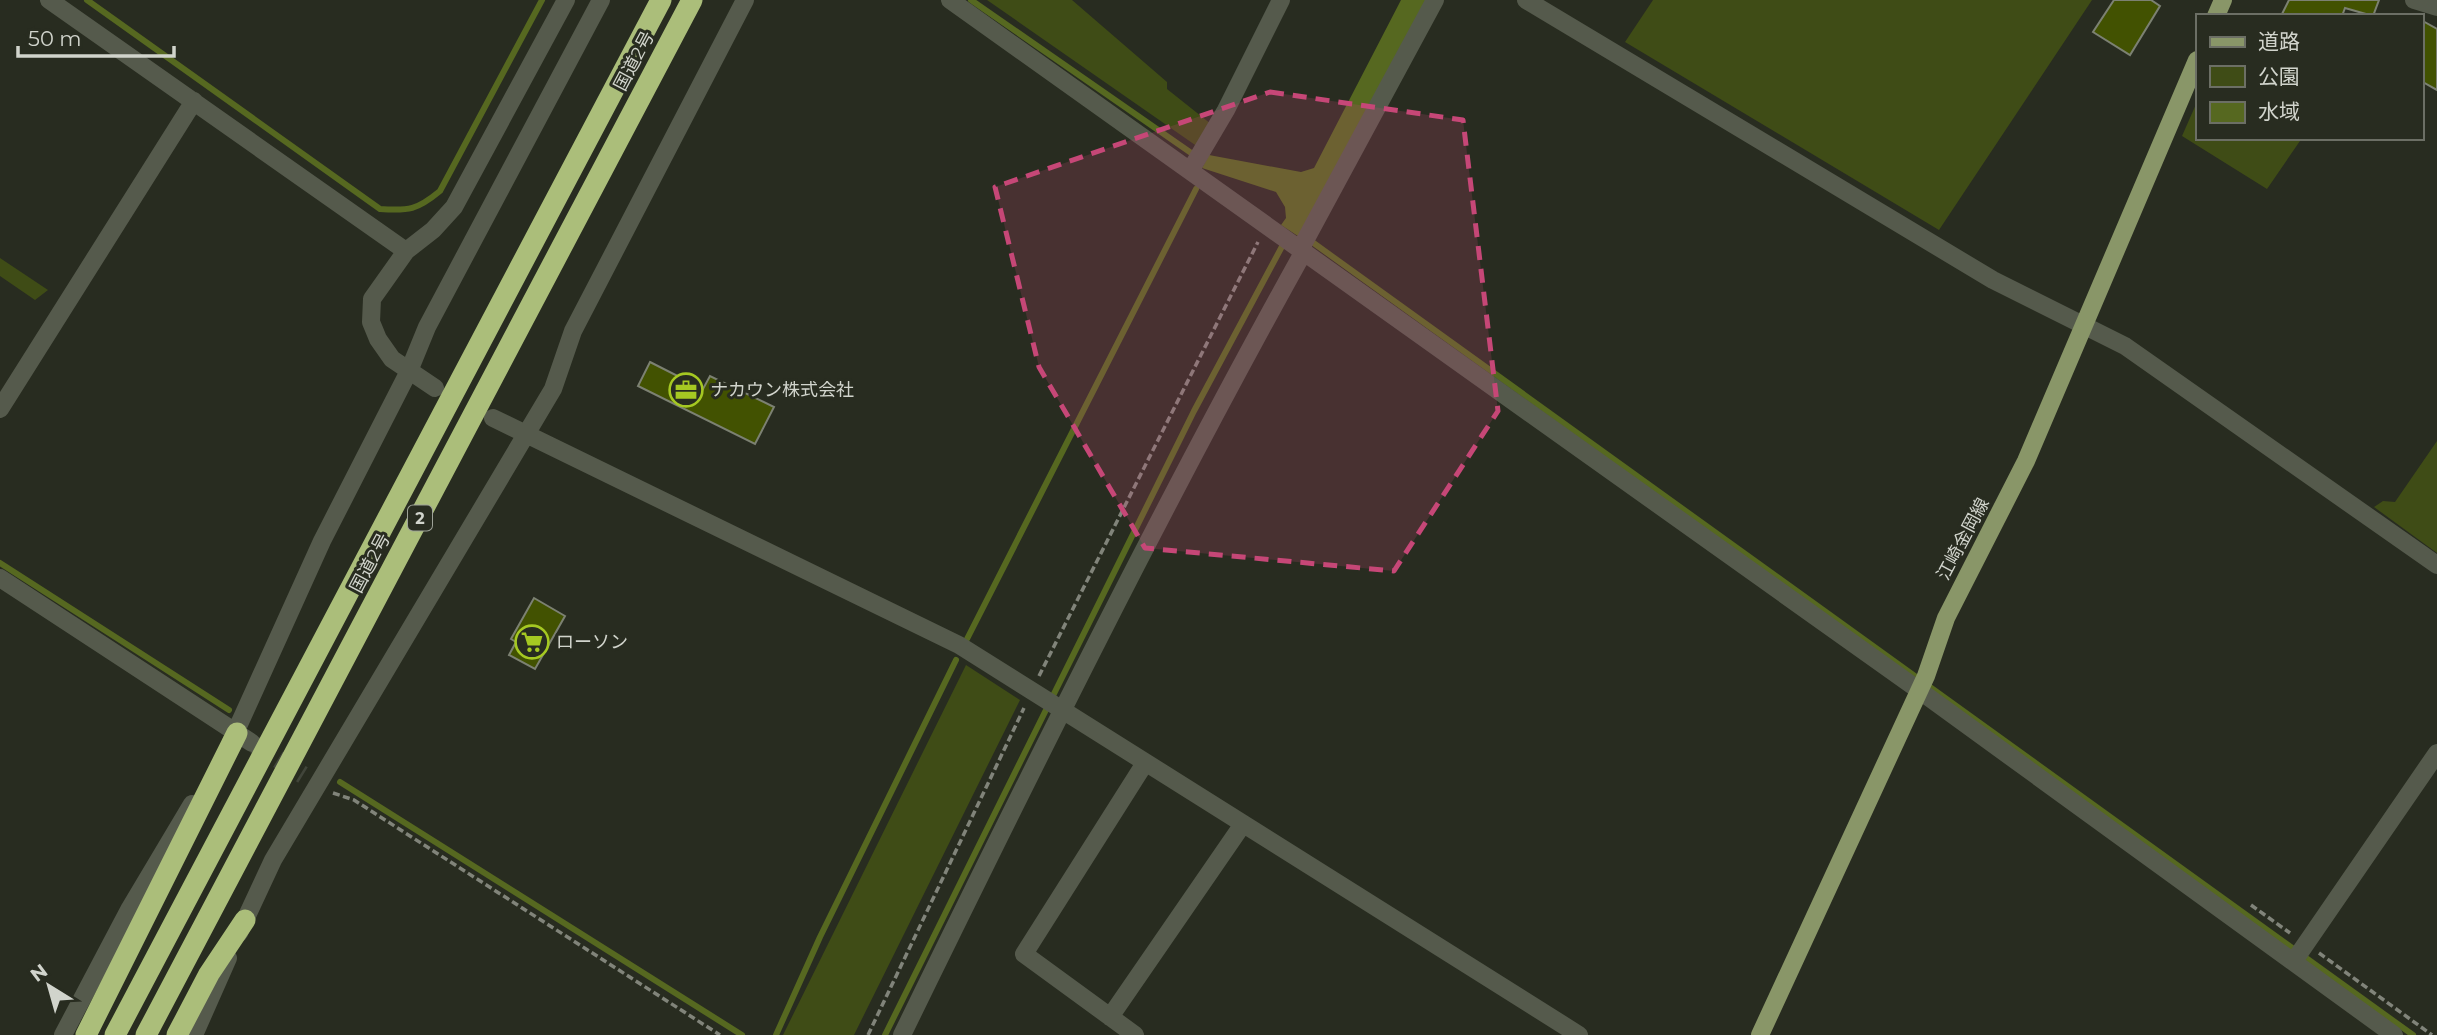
<svg xmlns="http://www.w3.org/2000/svg" width="2437" height="1035" font-family="Montserrat,'Noto Sans JP',sans-serif">
<style>
.green{fill:#3f4c16}
.water{fill:#566820}
.lines{fill:none;stroke-linecap:round;stroke-linejoin:round}
.stream{stroke:#566820;stroke-width:6}
.building{fill:#425201;stroke:#7c8172;stroke-width:2}
.minor-tunnel{stroke:#41453a;stroke-width:18;stroke-dasharray:18 9;stroke-linecap:butt}
.path{stroke:#81847a;stroke-width:3.5;stroke-dasharray:7 3.5;stroke-linecap:butt}
.minor{stroke:#555a4c;stroke-width:18}
.major{stroke:#899668;stroke-width:18}
.highway{stroke:#abbe7a;stroke-width:21}
.marked{fill:#c64777;fill-opacity:0.2;stroke:#c64777;stroke-width:5;stroke-dasharray:14 9;stroke-linejoin:round}
.labels{text-anchor:middle;dominant-baseline:central;stroke-width:6;stroke-linejoin:round;paint-order:stroke}
.shield{fill:#282c20;stroke:#9ea298;stroke-width:2}
.shield-label{font-size:16px;font-weight:bold;fill:#d1d4cc}
.street-label{font-size:18px;fill:#d1d4cc;stroke:#282c20}
.poi-label{font-size:18px;fill:#d1d4cc;stroke:#282c20;text-anchor:start}
</style>
<rect width="100%" height="100%" fill="#282c20"/>
<path class="green" d="M987,0H1072L1167,82V89L1211,124L1198,147Z
M1653,0H2092L1939,230L1625,42Z
M2197,102V138H2302L2267,189L2182,136Z
M0,258L48,290L35,300L0,276Z
M2437,441V553L2374,507L2383,501L2395,502Z
M966,665L1020,700L854,1035H783Z"/>
<path class="water" d="M1401,0H1431L1301,238L1281,225L1286,218L1285,207L1276,192L1202,168L1209,155L1301,172L1314,168Z"/>
<g class="lines">
<path class="stream" d="M87,0L380,209C409,211 417,210 440,191L542,0
M971,0L1197,157
M1308,239L2413,1035
M0,563L229,710
M967,639L1196,189
M340,782L742,1035
M776,1035L820,937L956,660
M885,1035L1194,411L1286,239"/>
</g>
<path class="building" d="M2114,0H2151L2160,6L2130,55L2093,32Z
M2289,0H2379L2373,16L2345,8L2342,16H2281Z
M2421,20L2437,29V90L2421,81Z
M650,362L703,389L710,376L774,407L755,444L638,386Z
M534,598L565,616L535,669L509,655L516,642L511,639Z"/>
<g class="lines">
<path class="minor-tunnel" d="M255,745L303,775"/>
<path class="path" d="M1039,676L1258,242
M333,793L354,800L720,1035
M2251,905L2290,933
M2319,953L2432,1035
M868,1035L1024,708"/>
<path class="minor" d="M49,0L406,251
M950,0L1920,691L2394,1035
M1526,0L1993,280L2125,346L2437,565
M2414,0L2437,7
M1190,171L1226,110L1281,0
M1301,248L1435,0
M435,388L392,359L378,339L371,322L372,299L406,251L433,230L454,207L566,0
M0,409L194,101
M493,418L959,645L1579,1035
M0,578L252,743
M231,742L322,541L409,371L427,327L601,0
M239,933L273,860L553,389L573,331L745,0
M2294,961L2437,753
M1110,1017L1243,824
M63,1035L130,908L192,804
M194,1035L228,958
M902,1035C1031,771 1161,508 1304,251
M1135,1035L1024,954L1145,763"/>
<path class="major" d="M2216,16L2223,0
M1760,1035L1926,676L1946,618L2026,461L2197,60"/>
<path class="highway" d="M86,1035L237,733
M115,1035L661,0
M146,1035L692,0
M177,1035L209,974L245,920"/>
</g>
<path class="marked" d="M1270,92L1463,120L1498,411L1394,571L1145,548L1039,367L995,187Z"/>
<defs>
<symbol id="office-ring" viewBox="-11 -11 22 22"><circle r="9.5" fill="#282c20" stroke="#a5c822" stroke-width="1.5"/><path d="M-6-3h4V-5.5h4V-3h4V5H-6ZM-1-4.5V-3h2v-1.5ZM-6 0V1H6V0Z" fill="#a5c822"/></symbol>
<symbol id="supermarket-ring" viewBox="-11 -11 22 22"><circle r="9.5" fill="#282c20" stroke="#a5c822" stroke-width="1.5"/><path d="M-6-5.5h2.5l.6 2H6L4.5 2H-2.5L-4.4-4H-6ZM-1.5 3.2a1.3 1.3 0 1 0 .1 0ZM3 3.2a1.3 1.3 0 1 0 .1 0Z" fill="#a5c822"/></symbol>
</defs>
<g fill-rule="evenodd">
<use href="#office-ring" x="667" y="371" width="38" height="38"/>
<use href="#supermarket-ring" x="513" y="623" width="38" height="38"/>
</g>
<g class="labels">
<rect class="shield" x="408" y="505.5" width="24" height="25" rx="5"/>
<g class="shield-label">
<text x="420" y="518">2</text>
</g>
<g class="street-label">
<text transform="translate(634 61) rotate(-62)">国道2号</text>
<text transform="translate(1963 539) rotate(-62)">江崎金岡線</text>
<text transform="translate(370 563) rotate(-62)">国道2号</text>
</g>
<g class="poi-label">
<text x="710" y="390">ナカウン株式会社</text>
<text x="556" y="642">ローソン</text>
</g>
</g>
<rect x="2196" y="14" width="228" height="126" fill="#282c20" stroke="#6c6f65" stroke-width="2"/>
<rect x="2210" y="37" width="35" height="10" fill="#899668" stroke="#6c6f65" stroke-width="2"/>
<text x="2258" y="49" font-size="21" fill="#d1d4cc">道路</text>
<rect x="2210" y="66" width="35" height="21" fill="#3f4c16" stroke="#6c6f65" stroke-width="2"/>
<text x="2258" y="84" font-size="21" fill="#d1d4cc">公園</text>
<rect x="2210" y="102" width="35" height="21" fill="#566820" stroke="#6c6f65" stroke-width="2"/>
<text x="2258" y="119" font-size="21" fill="#d1d4cc">水域</text>
<g transform="translate(49 986) rotate(323)" stroke="#282c20" stroke-width="5" paint-order="stroke">
<path d="M0-5L12 26L0 18L-12 26Z" fill="#d1d4cc"/>
<text y="-10" font-size="19" font-weight="bold" text-anchor="middle" fill="#d1d4cc">N</text>
</g>
<path d="M18 46v10h156v-10" fill="none" stroke="#d1d4cc" stroke-width="3.5"/>
<text x="28" y="46" font-size="21" fill="#d1d4cc" stroke="#282c20" stroke-width="5" paint-order="stroke">50 m</text>
</svg>
